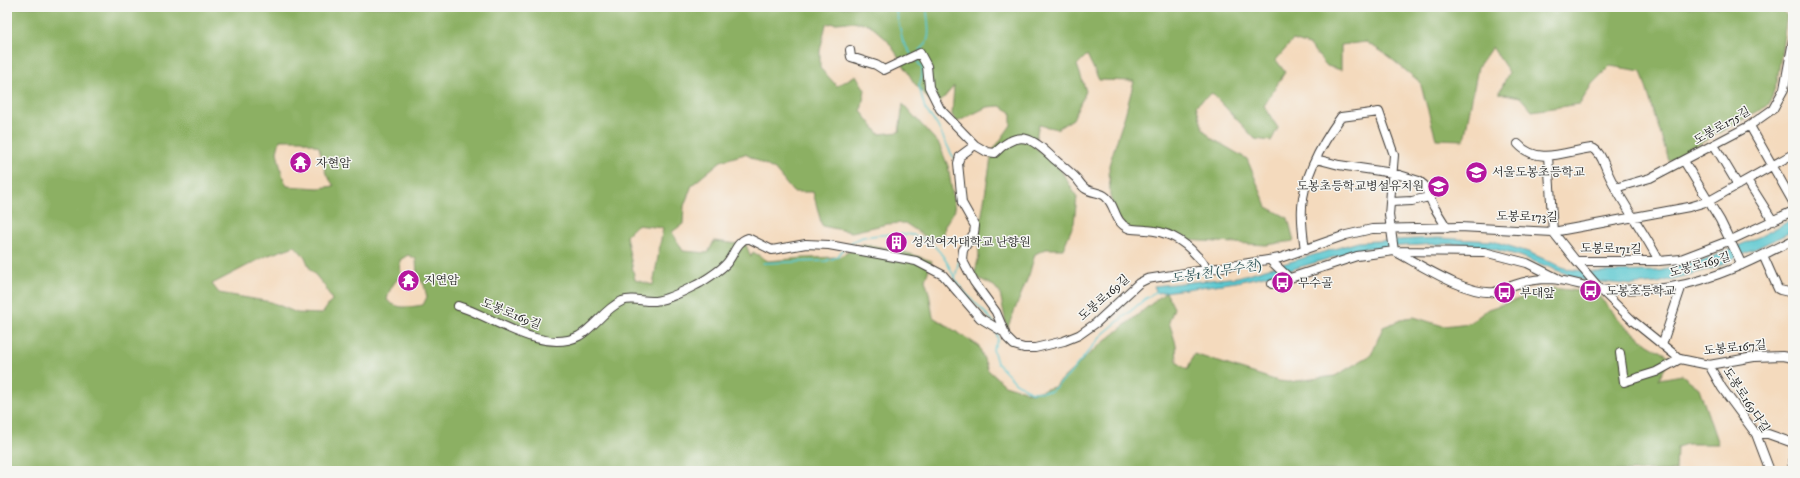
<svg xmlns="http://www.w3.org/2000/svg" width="1800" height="478" font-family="'IM FELL DW Pica','Noto Serif KR',serif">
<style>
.forest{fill:#8cb064;stroke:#546640;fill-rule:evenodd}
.water{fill:#5bc8d0;stroke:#3c7276}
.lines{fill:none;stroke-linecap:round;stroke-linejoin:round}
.stream{stroke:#5bc8d0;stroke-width:1.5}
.minor-casing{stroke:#3c3834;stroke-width:10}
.minor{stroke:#fff;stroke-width:8}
.labels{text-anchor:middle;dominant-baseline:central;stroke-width:3;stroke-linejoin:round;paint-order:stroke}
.street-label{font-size:12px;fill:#1c1c1c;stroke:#f6f6f2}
.poi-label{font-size:12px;fill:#1c1c1c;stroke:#f6f6f2;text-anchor:start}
.water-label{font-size:13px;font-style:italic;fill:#32585b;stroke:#f6f6f2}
</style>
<rect width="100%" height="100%" fill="#f6f6f2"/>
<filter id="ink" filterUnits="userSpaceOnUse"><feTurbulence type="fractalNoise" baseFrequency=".025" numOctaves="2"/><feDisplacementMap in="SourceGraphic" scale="8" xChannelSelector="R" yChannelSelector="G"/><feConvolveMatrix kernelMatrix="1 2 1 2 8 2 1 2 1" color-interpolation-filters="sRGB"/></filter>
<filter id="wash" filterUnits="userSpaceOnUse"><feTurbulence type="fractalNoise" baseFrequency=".012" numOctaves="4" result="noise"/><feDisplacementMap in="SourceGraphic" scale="16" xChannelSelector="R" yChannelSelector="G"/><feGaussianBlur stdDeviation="0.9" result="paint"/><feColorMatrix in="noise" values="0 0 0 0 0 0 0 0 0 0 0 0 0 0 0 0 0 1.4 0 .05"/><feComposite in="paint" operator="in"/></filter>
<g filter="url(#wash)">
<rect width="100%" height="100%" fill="#f4dabd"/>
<path class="forest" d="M7,7H1780L1787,15L1777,82L1769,105L1669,161L1641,71L1610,66L1592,84L1580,104L1532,111L1520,97L1499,93L1509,72L1492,47L1478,67L1464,140L1436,139L1420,82L1384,53L1366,42L1341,45V70L1327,66L1309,45L1293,40L1276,60L1285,72L1264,106L1278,128L1271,141L1255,139L1212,93L1196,105L1203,129L1211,138L1247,159L1267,207L1288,218L1294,241L1266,245L1186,240L1129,229L1116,217L1110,196L1109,165L1125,115L1134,81L1099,80L1087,55L1077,65L1086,91L1073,119L1057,129L1039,125L1034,146L1060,169L1077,197L1074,223L1063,249H1046L1035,254L1029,275L1007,329L1000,293L994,286L974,276L979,256L978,238L992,152L1011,125V112L1000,106L987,107L957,122L952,115L954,86L936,107L914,83L900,59L887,40L869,24L849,22L826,24L820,51V68L837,86L856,75L865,90L861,111L879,134L899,132L903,104L939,144L948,166L955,210L945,225L943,242L932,241L905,223L887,224L852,232L822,226L813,192H793L775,170L745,154L721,161L692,185L684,206L683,224L672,232L683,251L708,253L714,241L746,245L751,257L753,252L768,261L804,258L839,257L863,244L898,250L932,261L925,280L929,293L933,317L979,346L988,370L1005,385L1031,393L1054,387L1089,354L1166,292L1174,308L1169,322L1176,344L1177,362L1187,370L1194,354L1278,381L1289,382L1335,376L1371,355L1383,327L1406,318L1414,317L1443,326L1470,323L1488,309L1552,288L1596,293L1623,324L1648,344L1671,357L1659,379L1682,375L1699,388L1718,444H1687L1677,447L1676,471H7ZM280,140H302L319,147L326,174L334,186L319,188L287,186L282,175L277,152ZM637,225L663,228L653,285L635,280L626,236ZM295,246L305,257L310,269L324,285L332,300L322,314L297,313L271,302L219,293L212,284L266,256ZM408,255L416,259L417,275L424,285L427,297L423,305C409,307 398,310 387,300C389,290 393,283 401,276L400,260Z"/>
<path class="water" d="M1793,219V231L1714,268L1658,283L1632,285L1582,280L1520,256L1490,248L1469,244H1439L1365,248L1283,272L1236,282L1157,293L1154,286L1238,277L1358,242L1438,238L1493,241L1528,252L1567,269L1591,272L1659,271L1710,258L1761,236Z"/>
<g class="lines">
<path class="stream" d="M895,7L903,42L911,54
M919,50C933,43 928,25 927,12
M915,58L922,68V76L919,86L925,109L937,125L955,161
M847,246C857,236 868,236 881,235C910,232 929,233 946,261C952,271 955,281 963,290C969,298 991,317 994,323
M763,263L826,261L837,257L843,250
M955,278L959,260
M996,331L998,340L993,349L997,363L1016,383L1031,392L1051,391L1067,377L1103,334L1145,299L1158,291"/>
</g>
</g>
<g filter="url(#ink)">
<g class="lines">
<defs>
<path id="minor" d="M850,50L851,57L876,65L884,70L920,53L927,66L929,87L940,109L975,145L987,152L995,153C1019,128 1032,138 1053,158C1061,165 1069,171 1076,178C1079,181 1082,187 1086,189C1092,193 1101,192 1106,197C1116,206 1114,222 1128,228C1133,230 1140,229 1146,230C1166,231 1183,240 1196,255C1200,259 1205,263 1206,269
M1750,126L1793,202
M1518,144C1538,166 1566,151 1592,148C1601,151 1604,165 1608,173C1622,204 1644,231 1659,261
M975,145L960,156L958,163L962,203L975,226L974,233L963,250L962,259L974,282L996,312L1007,338L1014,345L1024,348H1035L1064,341L1079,335L1096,323L1139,283L1147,279L1280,258L1346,235L1372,229L1460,227L1553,232L1689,207L1709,201L1793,154
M1714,145L1738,185
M1548,156L1553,232L1576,261H1659L1681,259L1731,240L1793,211
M1316,159L1339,165L1393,173L1419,181L1424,185L1434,207L1447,228
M1684,161L1720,220L1742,265
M1747,180L1773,221
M1615,188L1650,178L1749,126L1773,109L1784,89L1793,41
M1391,202L1412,201L1429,197
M1305,250C1303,236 1301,221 1302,207C1304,175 1323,142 1341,117L1379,112L1394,155L1389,215L1394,251
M1394,251C1419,264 1466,295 1494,292C1501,291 1507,287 1514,285C1525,281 1539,279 1550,279C1570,280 1589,289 1610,290C1630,289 1651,290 1671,287C1714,280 1754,260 1793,240
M1763,255L1778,289L1780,290L1793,293
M1270,260L1287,276L1288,279
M1576,261L1601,290L1633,321L1680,359L1709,365L1754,357L1782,356L1793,358
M1272,284L1357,256L1394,251L1484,252L1527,263L1557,278
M458,306C492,316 542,355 579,336C595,327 604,309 622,301C633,297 643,302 655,301C670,299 686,290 700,283C708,278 718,272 725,265C734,257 735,242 748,238L772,250L806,244L829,245L916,261L943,275L980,318L1005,333
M1662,345L1682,285
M1620,353L1624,382L1656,372L1680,359
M1709,365L1722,388L1756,434L1770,471
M1756,434H1768L1793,443
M1790,471L1793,461"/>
</defs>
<use href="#minor" class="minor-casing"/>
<use href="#minor" class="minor"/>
</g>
</g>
<defs>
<symbol id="temple-disc" viewBox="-11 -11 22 22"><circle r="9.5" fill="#b5179e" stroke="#f6f6f2"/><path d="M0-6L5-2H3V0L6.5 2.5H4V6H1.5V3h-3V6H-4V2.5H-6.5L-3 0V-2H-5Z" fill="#fff"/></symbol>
<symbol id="school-disc" viewBox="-11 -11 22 22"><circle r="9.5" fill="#b5179e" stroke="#f6f6f2"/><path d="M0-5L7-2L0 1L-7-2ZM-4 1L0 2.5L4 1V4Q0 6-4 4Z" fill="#fff"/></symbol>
<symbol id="building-disc" viewBox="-11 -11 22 22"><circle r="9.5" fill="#b5179e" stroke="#f6f6f2"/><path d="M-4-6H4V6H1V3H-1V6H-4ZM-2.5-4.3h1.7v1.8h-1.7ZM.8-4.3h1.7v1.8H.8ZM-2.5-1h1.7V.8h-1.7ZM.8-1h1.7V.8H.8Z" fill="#fff"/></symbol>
<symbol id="bus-disc" viewBox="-11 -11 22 22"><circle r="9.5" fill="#b5179e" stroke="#f6f6f2"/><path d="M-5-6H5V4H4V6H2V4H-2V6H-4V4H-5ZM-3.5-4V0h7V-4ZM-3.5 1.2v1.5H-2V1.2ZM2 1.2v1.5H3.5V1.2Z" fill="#fff"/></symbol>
</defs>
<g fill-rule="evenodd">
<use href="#temple-disc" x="288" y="150" width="25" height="25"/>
<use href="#school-disc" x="1464" y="160" width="25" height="25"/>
<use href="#school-disc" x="1426" y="174" width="25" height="25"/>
<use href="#building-disc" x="884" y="230" width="25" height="25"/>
<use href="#temple-disc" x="396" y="268" width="25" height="25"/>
<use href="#bus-disc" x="1270" y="270" width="25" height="25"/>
<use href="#bus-disc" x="1578" y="278" width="25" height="25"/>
<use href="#bus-disc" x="1492" y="280" width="25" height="25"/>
</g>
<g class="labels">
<g class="street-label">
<text transform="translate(1722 126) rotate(-30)">도봉로175길</text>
<text transform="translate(1527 217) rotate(1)">도봉로173길</text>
<text transform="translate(1611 249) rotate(1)">도봉로171길</text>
<text transform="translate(1700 265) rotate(-16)">도봉로169길</text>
<text transform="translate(1104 298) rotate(-41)">도봉로169길</text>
<text transform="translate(511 314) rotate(22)">도봉로169길</text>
<text transform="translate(1735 348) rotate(-6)">도봉로167길</text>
<text transform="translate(1746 400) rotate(57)">도봉로169다길</text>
</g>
<g class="poi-label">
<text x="316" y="163">자현암</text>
<text x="1492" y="172">서울도봉초등학교</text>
<text x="1424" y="186" text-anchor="end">도봉초등학교병설유치원</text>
<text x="912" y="242">성신여자대학교 난향원</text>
<text x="424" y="280">지연암</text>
<text x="1298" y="283">무수골</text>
<text x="1606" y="291">도봉초등학교</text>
<text x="1520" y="293">부대앞</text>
</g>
<g class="water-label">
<text transform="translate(1216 272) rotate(-9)">도봉1천 (무수천)</text>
</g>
</g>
<rect width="1800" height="478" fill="none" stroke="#f6f6f2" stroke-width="24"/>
</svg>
